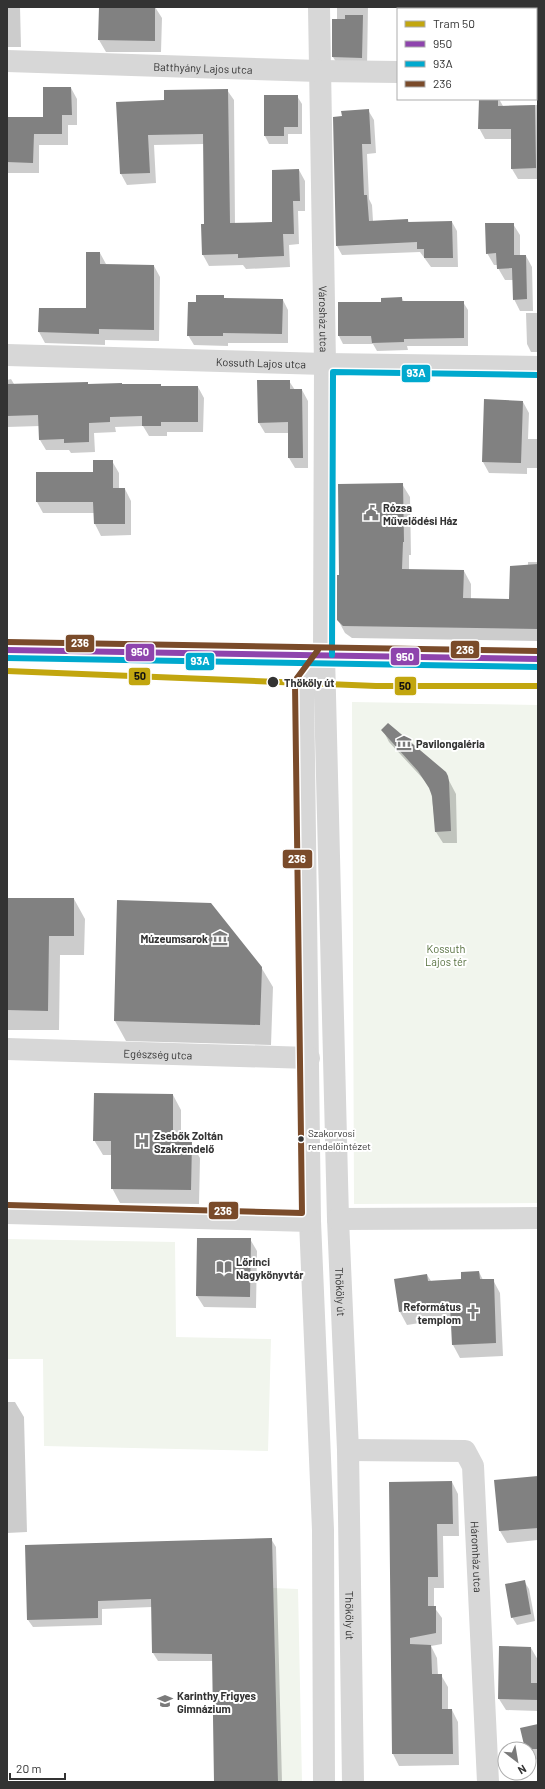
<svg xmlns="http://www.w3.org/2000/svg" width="545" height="1789" font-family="Barlow,sans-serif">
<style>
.green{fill:#f1f5ed}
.shadow{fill:#0003}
.building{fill:#818181}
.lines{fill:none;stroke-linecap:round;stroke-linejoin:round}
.minor{stroke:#d7d7d7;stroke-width:22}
.major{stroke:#cacaca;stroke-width:22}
.bus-1-casing{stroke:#fff;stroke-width:9}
.bus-2-casing{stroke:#fff;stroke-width:9}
.bus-3-casing{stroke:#fff;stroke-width:9}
.bus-1{stroke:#8e44ad;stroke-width:6}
.bus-2{stroke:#00a9ce;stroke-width:6}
.bus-3{stroke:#7a4b2a;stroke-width:6}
.tram-1-casing{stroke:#fff;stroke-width:9}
.tram-1{stroke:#c2a60f;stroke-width:6}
.stop-dot{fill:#333;stroke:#fff;stroke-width:1.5}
.labels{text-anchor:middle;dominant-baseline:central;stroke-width:4;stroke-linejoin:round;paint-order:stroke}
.bus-label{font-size:10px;fill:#333;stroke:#fff;text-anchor:start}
.street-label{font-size:11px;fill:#333;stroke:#fff}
.poi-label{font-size:11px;font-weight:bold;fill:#333;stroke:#fff;text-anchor:start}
.stop-label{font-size:11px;font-weight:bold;fill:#333;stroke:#fff;text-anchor:start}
.park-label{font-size:11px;fill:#56703f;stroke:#fff}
.line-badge{stroke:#fff;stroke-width:1.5}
.badge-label{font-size:11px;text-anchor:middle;font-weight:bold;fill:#fff}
.pale-badge-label{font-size:11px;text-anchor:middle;font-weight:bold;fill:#111}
</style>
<rect width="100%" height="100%" fill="#fff"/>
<path class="green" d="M352,702L538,705V1203L354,1204Z
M7,1239L175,1242L176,1337L271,1339L268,1451L44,1446L43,1359H7Z
M273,1588L298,1589L302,1782H278Z"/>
<path class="shadow" d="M7,7H20L21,47H7Z
M100,7H155L162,18L161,52H106L99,40Z
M337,7H368L367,67H339L333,57V20H337Z
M466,7H484L485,9H466Z
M517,7H537L538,9V59H536V9H517Z
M71,88L77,99V125H68V145H39V173H7V118H44Z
M227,90L234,100L235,224L273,223L299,170L305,181V211H298L299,244L289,245L290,267L246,269L243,265L209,266L203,255L205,225L204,144L154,145L156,183L127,185L121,174L117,103L165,101Z
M265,96H297L302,104V134H288V144H269L265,136Z
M480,99H499L503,106L538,105V179H518L512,169V139H485L479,128Z
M368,110L374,120L376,153L367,154L369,199L372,205L373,221L408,220L409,223L452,222L457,231L458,267H431L420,252L342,255L337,246L343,117Z
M513,224L520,235V256H526L532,267L533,311H520L514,299L513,280H505L498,268V265H494L487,253Z
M100,253L106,264L154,266L160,277L159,341L105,340V345L45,343L39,332L40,309H87Z
M223,296L225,300H283L288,310V343H228V346L194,345L188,335L196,303Z
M402,298L404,302H463L468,310V346H407L408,350L377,351L373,344H343L339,336L382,303Z
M526,313H538V352H531L527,344Z
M11,379L14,384L87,383L89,385H160L162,387H198L204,398L203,432H167V436H149L143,426L115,427L116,432L94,433L95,452L71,453L69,450H46L40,440V426L7,427V380Z
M289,381L295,390H302L308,401V468H295L289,458V433H265L259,423Z
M523,402L529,413L528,439H538V468H527V474L489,473L483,462Z
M112,461L119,473V489H125L131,501V535L101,536L95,524V513H43L37,502L94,473Z
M402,484L410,497L411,555H409V570L464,571L471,584V599L510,600L528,565V562H538V641L352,638L345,633L338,620Z
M383,730L445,773L456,794L457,843H443L436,832L431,790L426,782L389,742Z
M74,899L85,919L84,955H60L59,1030H7V967Z
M118,901L261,967L273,987L271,1045L126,1041L115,1021Z
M173,1095L181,1110V1143H191L200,1158L199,1204L120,1203L112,1188V1155H103L94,1140Z
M250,1239L257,1251L256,1308L204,1307L197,1296Z
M479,1272L483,1280H493L500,1293L503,1356L460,1358L453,1345L452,1318L407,1325L400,1312L427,1275L431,1281L462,1280Z
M7,1402H15L24,1417L27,1532L7,1533Z
M538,1477V1540L507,1543L500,1531L495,1481Z
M452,1482L458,1494L459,1536H443L444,1588H434V1607L442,1618V1644L431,1646L437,1658L438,1675H441L448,1687V1710H452L458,1722L459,1765L399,1766L393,1754L390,1483Z
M271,1539L276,1547L282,1782H215L213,1661H158L153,1653L152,1607L102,1609V1625L33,1627L28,1620Z
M524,1581L529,1589L535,1621L517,1625L512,1617Z
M531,1648L538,1660V1711L506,1710L499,1699Z
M538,1725V1759L532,1761L529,1755V1749H526Z"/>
<path class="building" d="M99,7H155V41L98,40Z
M345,15H363L362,58L332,57V19H345Z
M43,87H71L72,115H62V134H34L33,163L7,162V117H43Z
M228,89L230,223L272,222V170L299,169L300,201H293L294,234H283L284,256L238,258V254L202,255L201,224H204L203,134L148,135L150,173L120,174L116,102L164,100V90Z
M264,95H298V127H284V136H264Z
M479,99H498V106L535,105L536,168L511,169V129H478Z
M369,109L371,144H362L364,195H367L369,221L408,219V222L452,221L453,258H424V249H417V242L336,246L333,117L342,116L341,111Z
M485,223H514V255H526L527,299L513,300L512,268L497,269L496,253L486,254Z
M86,252H100V264L154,265V330L99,329V334L38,332L39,308H86Z
M196,295H224V298L283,299L282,334L223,333V336H187L188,302H196Z
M402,297V301H464V338L404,339V342L372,343L371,336H338V302H381V298Z
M257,380H290V389H302L303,458H288V422L258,423Z
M88,382V384L122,383V384H161V386H198V422H161V426H142V416L110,417V422L89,423V442L64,443V439L39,440L38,415L7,416V384Z
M484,399L523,401L521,463L482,462Z
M93,460H113V488H125V524H94L93,502H36V472H93Z
M403,483L404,542H403L402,569L464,570L463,598L509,599L510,566L538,564V629L343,626L337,620V575H339L338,484Z
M388,723L446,772L448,776L449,781L451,831L435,832L432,796L429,788L418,771L381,730Z
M8,898H74V936H49L48,1011L7,1010Z
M117,900L211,903L262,967L260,1025L114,1021Z
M94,1093L173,1094V1142H192L191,1190L111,1189V1141H93Z
M197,1238H251L250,1297L196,1296Z
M479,1271L480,1279H494L496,1343L452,1345L450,1304L399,1312L394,1279L427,1274L428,1281L461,1279V1272Z
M538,1476V1528L499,1531L494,1480Z
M452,1481L453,1524H437L438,1577H428V1606H436V1633L410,1638V1644L431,1645L432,1674H442V1709H452L453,1754H392L389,1482Z
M272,1538L278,1782H214L212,1654L152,1653L151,1599L98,1601V1618L27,1620L25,1545Z
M525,1580L531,1614L511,1618L505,1584Z
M499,1646L531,1647V1683H538V1700L498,1699Z
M538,1724V1749H525L520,1728Z"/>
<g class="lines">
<g class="minor">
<path id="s1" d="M319,7L325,364L324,655L338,1219L348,1450L353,1782"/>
<path id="s2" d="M7,61L319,71L398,72"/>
<path d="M536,72H538"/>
<path id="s3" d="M7,355L325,364L538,367"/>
<path d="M324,655L303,683L310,1221L323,1530L324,1782"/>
<path id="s4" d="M7,1049L309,1058"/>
<path d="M7,1213L310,1221"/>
<path d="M338,1219L538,1218"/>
<path id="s5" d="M348,1450L465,1451L473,1466L488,1782"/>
</g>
<path class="major" d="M7,650L538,659"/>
<defs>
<path id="bus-1" d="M7,650L538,659"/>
<path id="bus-2" d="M332,655L333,372L538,375
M7,658L538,667"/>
<path id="bus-3" d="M7,642L538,651
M7,1205L302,1213L295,683L297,678L318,650"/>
</defs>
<use href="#bus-1" class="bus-1-casing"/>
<use href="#bus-2" class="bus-2-casing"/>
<use href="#bus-3" class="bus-3-casing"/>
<use href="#bus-1" class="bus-1"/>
<use href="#bus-2" class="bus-2"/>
<use href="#bus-3" class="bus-3"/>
<defs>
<path id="tram-1" d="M7,671L376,686H538"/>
</defs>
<use href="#tram-1" class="tram-1-casing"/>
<use href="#tram-1" class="tram-1"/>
</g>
<defs>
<symbol id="civic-bare" viewBox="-9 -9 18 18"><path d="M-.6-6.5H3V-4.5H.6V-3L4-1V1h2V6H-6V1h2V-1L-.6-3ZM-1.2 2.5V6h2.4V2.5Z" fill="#7a7a7a" stroke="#fff" stroke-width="2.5" paint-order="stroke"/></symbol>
<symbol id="museum-bare" viewBox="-9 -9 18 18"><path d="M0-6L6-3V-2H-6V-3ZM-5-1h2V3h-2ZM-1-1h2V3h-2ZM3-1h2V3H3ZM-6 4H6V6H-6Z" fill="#7a7a7a" stroke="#fff" stroke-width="2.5" paint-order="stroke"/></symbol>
<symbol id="hospital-bare" viewBox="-9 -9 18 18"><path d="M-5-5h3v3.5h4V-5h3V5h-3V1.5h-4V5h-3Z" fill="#7a7a7a" stroke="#fff" stroke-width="2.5" paint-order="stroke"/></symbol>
<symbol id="library-bare" viewBox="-9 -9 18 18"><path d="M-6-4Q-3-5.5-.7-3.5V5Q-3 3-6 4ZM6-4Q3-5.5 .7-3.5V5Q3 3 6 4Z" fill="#7a7a7a" stroke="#fff" stroke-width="2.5" paint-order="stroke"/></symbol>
<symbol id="church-bare" viewBox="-9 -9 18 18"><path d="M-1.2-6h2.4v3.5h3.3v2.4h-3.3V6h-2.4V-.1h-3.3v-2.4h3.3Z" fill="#7a7a7a" stroke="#fff" stroke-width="2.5" paint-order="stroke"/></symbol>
<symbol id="school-bare" viewBox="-9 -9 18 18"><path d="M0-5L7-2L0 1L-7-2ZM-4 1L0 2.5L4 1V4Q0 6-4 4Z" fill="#7a7a7a" stroke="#fff" stroke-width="2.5" paint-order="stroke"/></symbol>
</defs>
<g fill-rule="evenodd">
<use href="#civic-bare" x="360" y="502" width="22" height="22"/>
<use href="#museum-bare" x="393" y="732" width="22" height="22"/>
<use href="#museum-bare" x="209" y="927" width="22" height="22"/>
<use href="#hospital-bare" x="131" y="1130" width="22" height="22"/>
<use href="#library-bare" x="213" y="1256" width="22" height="22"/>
<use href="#church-bare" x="462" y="1301" width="22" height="22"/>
<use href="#school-bare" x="154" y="1690" width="22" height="22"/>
</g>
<g class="stop-dot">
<circle cx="273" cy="682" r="6"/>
<circle cx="301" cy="1139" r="3.5"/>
</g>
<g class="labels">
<g class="bus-label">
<text x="308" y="1133">Szakorvosi<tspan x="308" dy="13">rendelőintézet</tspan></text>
</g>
<g class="street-label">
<text stroke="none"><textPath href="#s2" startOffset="196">Batthyány Lajos utca</textPath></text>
<text stroke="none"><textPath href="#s1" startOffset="312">Városház utca</textPath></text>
<text stroke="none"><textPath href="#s3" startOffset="254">Kossuth Lajos utca</textPath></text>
<text stroke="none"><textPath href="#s4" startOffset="151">Egészség utca</textPath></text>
<text stroke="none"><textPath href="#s1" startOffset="1285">Thököly út</textPath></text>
<text stroke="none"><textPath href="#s5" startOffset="225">Háromház utca</textPath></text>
<text stroke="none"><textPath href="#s1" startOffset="1609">Thököly út</textPath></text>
</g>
<g class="poi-label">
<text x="383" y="507">Rózsa<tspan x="383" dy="13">Művelődési Ház</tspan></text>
<text x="416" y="743">Pavilongaléria</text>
<text x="208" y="938" text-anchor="end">Múzeumsarok</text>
<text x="154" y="1135">Zsebők Zoltán<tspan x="154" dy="13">Szakrendelő</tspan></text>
<text x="236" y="1261">Lőrinci<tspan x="236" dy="13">Nagykönyvtár</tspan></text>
<text x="461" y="1306" text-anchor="end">Református<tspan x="461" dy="13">templom</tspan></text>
<text x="177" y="1695">Karinthy Frigyes<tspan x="177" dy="13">Gimnázium</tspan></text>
</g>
<g class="stop-label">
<text x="284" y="682">Thököly út</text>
</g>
<g class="park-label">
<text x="446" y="948">Kossuth<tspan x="446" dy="13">Lajos tér</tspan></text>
</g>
</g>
<g class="line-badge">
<rect x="401" y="364" width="30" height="19" rx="4" fill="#00a9ce"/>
<rect x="65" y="634" width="30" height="19" rx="4" fill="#7a4b2a"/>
<rect x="450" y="640" width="30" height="19" rx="4" fill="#7a4b2a"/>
<rect x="125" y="643" width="30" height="19" rx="4" fill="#8e44ad"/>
<rect x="390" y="647" width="30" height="19" rx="4" fill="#8e44ad"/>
<rect x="185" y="652" width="30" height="19" rx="4" fill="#00a9ce"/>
<rect x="128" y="667" width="23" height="19" rx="4" fill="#c2a60f"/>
<rect x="394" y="676" width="23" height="20" rx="4" fill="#c2a60f"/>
<rect x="282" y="849" width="31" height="20" rx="4" fill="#7a4b2a"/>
<rect x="208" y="1201" width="31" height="19" rx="4" fill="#7a4b2a"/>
</g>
<g class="badge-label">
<text x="416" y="377">93A</text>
<text x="80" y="647">236</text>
<text x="465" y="654">236</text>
<text x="140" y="656">950</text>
<text x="405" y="661">950</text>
<text x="200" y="665">93A</text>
<text x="297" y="863">236</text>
<text x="223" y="1215">236</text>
</g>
<g class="pale-badge-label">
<text x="140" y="680">50</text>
<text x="405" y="690">50</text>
</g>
<rect width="545" height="1789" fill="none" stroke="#333333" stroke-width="16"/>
<rect x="397" y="8" width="140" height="92" fill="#ffffff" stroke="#adadad"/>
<rect x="405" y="21" width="20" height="6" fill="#c2a60f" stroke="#adadad"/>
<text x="433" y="28" font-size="12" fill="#333333">Tram 50</text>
<rect x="405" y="41" width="20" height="6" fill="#8e44ad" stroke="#adadad"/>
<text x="433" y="48" font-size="12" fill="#333333">950</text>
<rect x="405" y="61" width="20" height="6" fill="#00a9ce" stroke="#adadad"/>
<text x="433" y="68" font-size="12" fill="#333333">93A</text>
<rect x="405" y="81" width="20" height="6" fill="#7a4b2a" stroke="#adadad"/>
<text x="433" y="88" font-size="12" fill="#333333">236</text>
<g transform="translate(517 1761) rotate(149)"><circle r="19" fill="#ffffff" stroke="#adadad"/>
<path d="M0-3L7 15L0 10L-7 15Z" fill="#7a7a7a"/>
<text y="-6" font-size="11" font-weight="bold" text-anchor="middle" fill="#333333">N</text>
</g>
<path d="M10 1773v6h55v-6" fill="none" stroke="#333333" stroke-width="2"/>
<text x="16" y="1773" font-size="12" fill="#333333" stroke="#ffffff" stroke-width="3" paint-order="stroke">20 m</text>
</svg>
